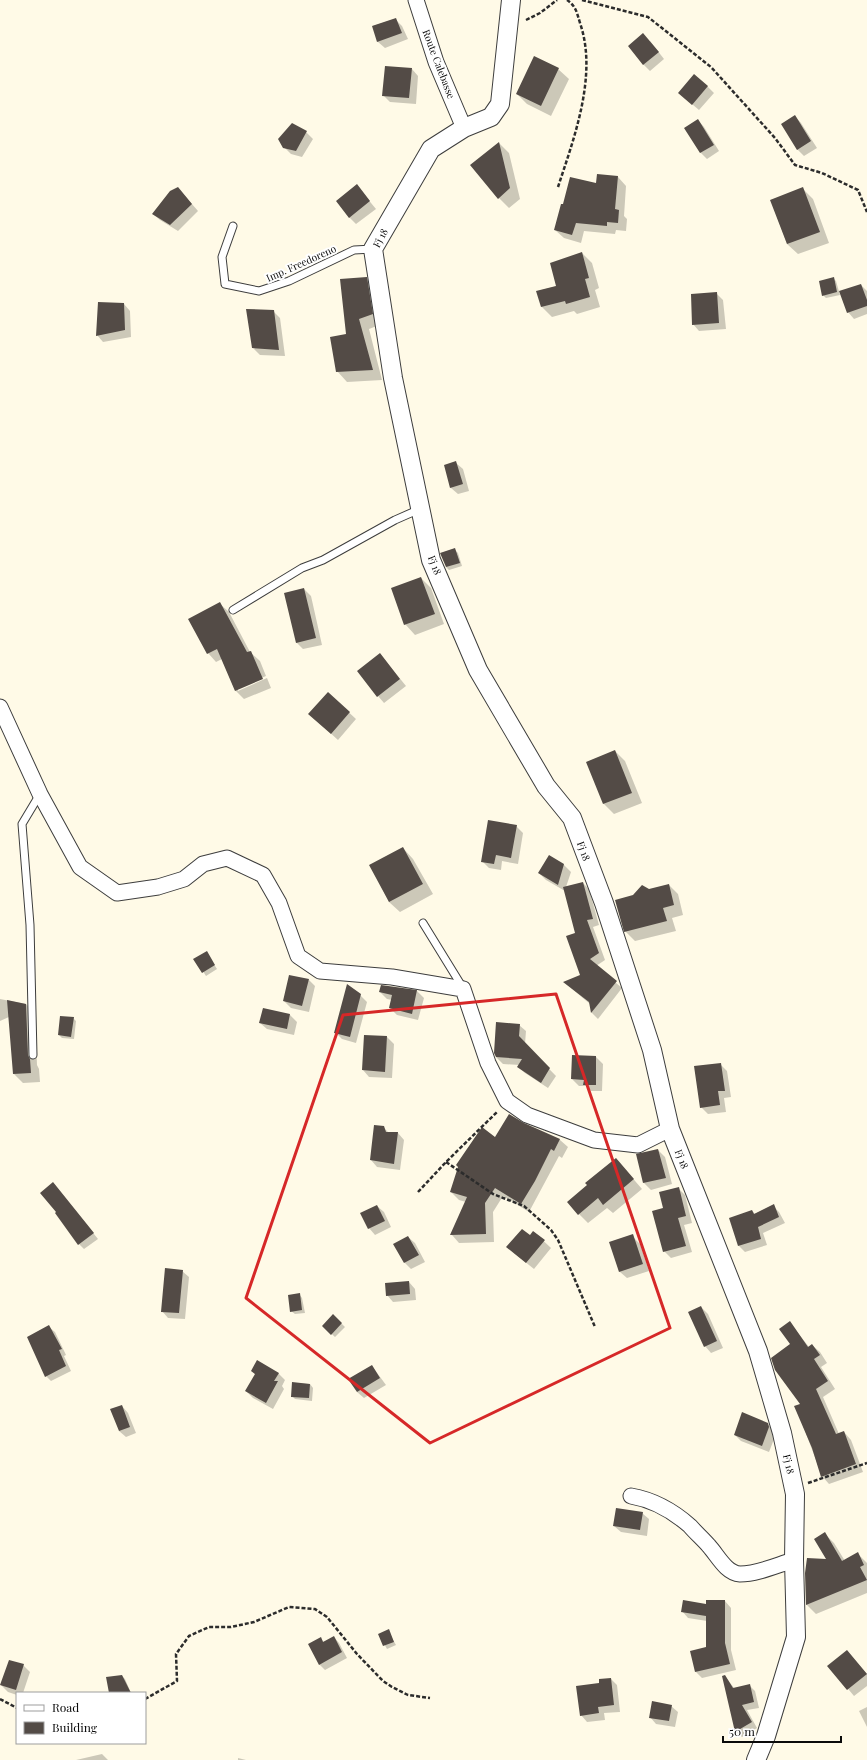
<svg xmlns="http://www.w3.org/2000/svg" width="867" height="1760" font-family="'Playfair Display',serif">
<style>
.shadow{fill:#0003}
.building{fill:#534b46}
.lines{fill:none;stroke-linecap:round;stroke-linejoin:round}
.service-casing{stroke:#3d3d3d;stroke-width:9}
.minor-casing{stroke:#3d3d3d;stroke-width:17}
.tertiary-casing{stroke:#3d3d3d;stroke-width:20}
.path{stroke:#2c2c2c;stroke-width:2.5;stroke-dasharray:4 2;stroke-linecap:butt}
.service{stroke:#fff;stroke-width:7}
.minor{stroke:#fff;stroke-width:15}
.tertiary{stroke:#fff;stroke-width:18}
.marked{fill:none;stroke:#d62828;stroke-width:3;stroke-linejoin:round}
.labels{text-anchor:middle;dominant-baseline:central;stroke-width:4;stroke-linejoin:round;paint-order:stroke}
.street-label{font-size:10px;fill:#0a0a0a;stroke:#fff}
</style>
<rect width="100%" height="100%" fill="#fffae7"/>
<path class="shadow" d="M395,19L402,26L408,39L385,48L378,42L373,26Z
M650,41L664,59L650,71L643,64Z
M412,69L418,76L416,104L390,102L383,95Z
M558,69L569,79L551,116L527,104L517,94Z
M707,86L714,93L699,110L686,99Z
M795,116L801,123L817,148L804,156L797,149Z
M698,120L704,127L719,151L707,159L700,152Z
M306,132L313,139L302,157L291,154L284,147Z
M499,143L509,153L520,199L509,208L499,198Z
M618,177L626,186L624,216L627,219L626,231L616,230L615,234L584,231L581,243L564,238L555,230L597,185Z
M357,186L376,209L356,224L349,217Z
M178,188L198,211L178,231L160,220L153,214Z
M803,189L813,199L829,243L798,254L787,244L771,200Z
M582,253L592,263L599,288L595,290L600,307L577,314L574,311L552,317L542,307L538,291L557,286Z
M366,278L377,288L382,324L369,329L382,380L347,382L337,371L347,334Z
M833,278L836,281L840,295L826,298L823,295Z
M861,285L867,291V314L854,319L848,312Z
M716,293L723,300L726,329L699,331L693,324Z
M124,304L130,311L131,337L103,342L97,335Z
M273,311L280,318L285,356L260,355L253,348Z
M456,463L463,469L469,491L458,494L451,488L445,466Z
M455,550L458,553L462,566L449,570L446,567Z
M421,578L431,588L444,624L415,635L405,624Z
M304,589L311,596L322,645L303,649L296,642Z
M220,604L229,612L250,652L260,661L266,676L238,688V691L267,678L271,688L244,699L235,690L222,659L216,662L208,653Z
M380,654L406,686L384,703L378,696Z
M328,693L356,719L338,740L316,720Z
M615,751L625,761L642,803L614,814L604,804L587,762Z
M516,826L523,833L518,864L502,861L501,870L489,868L482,861Z
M403,848L413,859L433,894L400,912L389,902L371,866Z
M549,856L564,865L571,872L566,887L583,883L589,889L599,925L593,927L605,960L596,966L622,988L598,1019L592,1013L590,1004L571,988L581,975L576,934L565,891L546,880L539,873Z
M669,885L678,894L683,915L672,918L676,931L635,941L625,931L649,890Z
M206,952L217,969L206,976L195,959Z
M309,980L315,986L309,1012L291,1008L284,1001Z
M381,986L417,991L424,998L418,1020L397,1015L390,1008L392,1000L387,999L380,992Z
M360,995L367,1002L356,1043L342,1039L335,1032Z
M0,999L26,1004L35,1014L37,1065L39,1069L40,1082L23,1083L14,1074L9,1017L0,1021Z
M263,1009L290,1015L297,1022L294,1035L267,1029L260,1023Z
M73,1018L76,1021L74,1039L62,1038L59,1035Z
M519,1025L526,1031L525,1044L556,1076L548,1088L525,1073L518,1067L520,1065L503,1064L496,1057Z
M387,1037L394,1044L392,1078L369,1077L363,1070Z
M596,1057L603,1064L602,1091H591L586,1086H579L572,1079Z
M720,1064L727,1071L731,1097L724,1098L726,1112L708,1114L701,1107Z
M523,1124L560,1140L568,1147L562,1158L559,1156L529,1212L503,1196L493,1212L494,1242L459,1243L452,1235L466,1202L459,1200L451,1192L496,1138Z
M383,1127L389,1133H398L404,1140L400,1170L377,1167L371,1160Z
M658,1150L665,1157L672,1184L651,1190L644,1183L637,1155Z
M616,1159L642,1189L613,1213L607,1208L588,1223L579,1214Z
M53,1183L98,1239L84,1249L79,1244Z
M678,1188L685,1195L692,1223L684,1225L692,1252L671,1258L664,1251V1209Z
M377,1206L384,1212L391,1227L375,1235L369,1228Z
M773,1206L779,1212L785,1223L763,1233L767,1245L745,1252L739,1246L752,1211L755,1214Z
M534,1232L551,1248L534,1269L514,1253Z
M408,1237L415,1243L425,1262L411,1269L405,1263Z
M633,1237L640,1244L649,1271L627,1278L620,1272Z
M182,1271L189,1277L185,1319L168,1318L162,1311Z
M409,1282L415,1289L416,1300L393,1302L387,1295Z
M299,1294L302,1298L305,1313L295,1314L291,1311Z
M701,1307L708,1314L723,1348L711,1353L705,1346Z
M333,1315L345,1327L335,1337L323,1326Z
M790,1323L809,1347L812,1345L820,1352L827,1363L821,1367L835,1389L823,1397L839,1434L844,1432L851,1440L863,1472L829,1484L822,1476L796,1407L802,1404L791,1344Z
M49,1327L55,1332L66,1355L64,1356L71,1371L51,1381L46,1376Z
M372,1366L386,1385L364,1398L357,1392Z
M252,1371L278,1373L285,1380L282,1386L284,1389L273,1409L253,1398L246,1391L256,1375Z
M293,1383L310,1384L313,1388L312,1401L295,1399L292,1396Z
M122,1406L128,1413L136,1433L126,1437L119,1431Z
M767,1424L774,1430L776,1434L769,1452L741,1441L735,1435Z
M642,1513L649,1519L647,1536L621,1532L614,1526Z
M825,1534L834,1543L845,1561L858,1554L867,1563V1593L816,1614L807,1605L806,1573L828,1560Z
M725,1601L731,1608V1650L736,1670L702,1678L696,1672L707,1648V1621L688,1618L682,1611Z
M388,1631L396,1645L387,1649L379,1635Z
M334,1637L339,1643L347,1658L325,1670L319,1664L321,1639L324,1642Z
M847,1651L867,1674V1686L854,1696L829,1666Z
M23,1665L30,1672L23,1693H17V1695L8,1692L1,1685Z
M122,1676L125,1679L131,1693H110Z
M725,1676L734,1688L750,1686L755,1691L759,1708L747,1710L757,1728L742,1737L736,1731Z
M611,1679L617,1685L620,1712L604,1713L605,1720L587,1722L581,1715L600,1684Z
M671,1706L678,1712L675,1727L656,1724L650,1717Z
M867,1707V1727L859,1711Z
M102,1754L108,1760H76Z
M238,1758L246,1760H238Z"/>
<path class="building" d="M396,18L402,33L377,42L372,26Z
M643,33L659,52L643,65L628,46Z
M534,56L559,68L541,106L516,94Z
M385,66L412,68L409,98L382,96Z
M694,74L708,86L692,105L678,93Z
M795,115L811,141L797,150L781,124Z
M698,119L714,145L700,153L684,128Z
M292,123L307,131L296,151L283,148L278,139Z
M499,142L510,188L498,199L470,165Z
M597,174L618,176L615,209L619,210L618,223L607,222V226L576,223L572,235L554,230L561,204H563L570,177L596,183Z
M357,184L370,201L349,218L336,201Z
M178,187L192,204L170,225L152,214L170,191Z
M803,187L820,232L787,244L770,200Z
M582,252L589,278L585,279L590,297L566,304L565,301L541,307L536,291L556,286L550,263Z
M367,277L373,314L359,319L373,370L336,372L330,337L346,334L340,279Z
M834,277L837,292L822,296L819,281Z
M861,284L867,300V306L847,313L839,291Z
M717,292L719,323L692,325L691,294Z
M98,302L124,303L125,330L96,336Z
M246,309L274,310L279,350L252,348Z
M456,461L463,484L450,488L444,465Z
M455,548L460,563L446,567L440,553Z
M421,577L435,614L404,625L391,588Z
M304,588L316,638L296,643L284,593Z
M220,602L247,652L251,651L263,679L235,691L217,649L207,654L188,619Z
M380,653L400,679L377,697L357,671Z
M328,692L350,712L331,734L308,714Z
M615,750L632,793L603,804L586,762Z
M488,820L517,825L511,858L496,855L494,864L481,862Z
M403,847L423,884L389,902L369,865Z
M549,855L564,864L558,885L538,873Z
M583,882L593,919L587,920L599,953L590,959L617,981L591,1013L589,1002L563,982L580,975L566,936L575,933L563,887Z
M669,884L674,905L663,908L667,921L624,932L615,900L633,895L642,885L649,889Z
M207,951L215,965L202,973L193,959Z
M289,975L309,979L302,1006L283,1001Z
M347,984L361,994L350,1037L334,1033Z
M381,985L417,990L412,1014L389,1008L392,995L379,992Z
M7,1000L26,1004L28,1055L30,1059L31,1073L13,1074Z
M263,1008L290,1014L287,1029L259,1023Z
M60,1016L74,1017L71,1037L58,1035Z
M496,1022L520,1024L519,1036L550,1068L541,1083L517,1067L522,1059L496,1057L494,1053Z
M364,1035L387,1036L385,1072L362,1070Z
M572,1055L596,1056V1085H583L584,1080L571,1079Z
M721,1063L725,1091H718L720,1105L700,1108L694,1066Z
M509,1114L524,1123L560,1139L554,1151L551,1149L535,1181L521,1204L495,1188L485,1203L486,1234L450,1235L467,1197L450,1192L458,1167L456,1165L482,1127L495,1137Z
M374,1125L384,1126L386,1132H398L394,1164L370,1160Z
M658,1149L666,1178L643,1183L636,1154Z
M616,1158L634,1179L603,1205L598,1198L578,1215L567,1202L587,1185L585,1183Z
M53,1182L94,1233L78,1245L55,1213L56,1212L40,1193Z
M679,1187L686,1216L678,1218L686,1246L663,1252L652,1211L663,1208L659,1192Z
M774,1204L779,1217L758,1227L761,1239L738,1246L729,1218L752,1210L754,1214Z
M377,1205L385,1221L368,1229L360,1213Z
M522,1229L530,1235L533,1231L545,1240L526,1263L506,1247Z
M633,1234L643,1264L619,1272L609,1242Z
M408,1236L419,1255L404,1263L393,1244Z
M165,1268L183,1270L179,1313L161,1312Z
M409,1281L410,1294L386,1296L385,1283Z
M300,1293L302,1310L290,1312L288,1295Z
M701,1306L717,1341L704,1347L688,1312Z
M333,1314L342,1323L331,1335L322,1326Z
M790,1321L808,1347L812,1344L820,1355L814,1359L828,1381L816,1389L836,1434L844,1431L856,1464L821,1477L812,1448L794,1406L800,1404L775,1370L771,1358L790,1344L779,1329Z
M49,1325L62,1349L59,1350L66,1366L45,1377L27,1337Z
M257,1360L279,1373L274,1381H278L266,1403L245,1391L255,1374L251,1371Z
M372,1365L380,1378L357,1392L348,1379Z
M292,1382L310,1384L309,1398L291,1397Z
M122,1405L130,1427L119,1431L110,1409Z
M742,1412L768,1423L769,1427L762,1446L734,1435Z
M616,1508L643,1512L640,1530L613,1526Z
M825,1532L842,1561L858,1552L864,1565L860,1567L867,1580L806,1605L805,1573L807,1558L826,1559L814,1539Z
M683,1600L706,1604V1600H725V1643L730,1664L695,1672L690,1651L706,1647V1616L681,1612Z
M389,1629L394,1642L383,1646L378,1634Z
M334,1636L342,1652L319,1665L308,1644L321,1637L323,1642Z
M847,1650L867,1674L847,1690L827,1666Z
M9,1660L24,1664L16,1690L0,1685Z
M122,1675L131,1693H109L106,1677Z
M725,1675L733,1688L750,1684L754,1702L742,1705L752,1722L735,1732L722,1676Z
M611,1678L614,1705L598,1707L599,1713L580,1716L576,1686L599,1683V1679Z
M652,1701L672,1705L669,1721L649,1718Z"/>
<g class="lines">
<defs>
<path id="service" d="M233,226L222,257L225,284L259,291L289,281L354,250L373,249
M233,610L302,568L323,560L395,520L420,509
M423,923L463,988
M33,1055L30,925L22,824L40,794"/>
<path id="minor" d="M416,0L436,62L464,128
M0,707L40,794L80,867L117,893L158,887L184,879L203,864L227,858L263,875L279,903L298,956L320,971L392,977L463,989L488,1063L507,1101L527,1115L594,1140L638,1145L670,1129
M631,1496C654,1500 673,1511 690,1526C696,1533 703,1539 709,1546C718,1556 726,1573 740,1574C758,1574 777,1565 794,1560"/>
<path id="tertiary" d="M511,0L500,104L491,117L464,128L431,149L373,249L393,378L431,560L478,670L546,786L572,818L604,903L652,1050L670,1129L758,1351L782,1433L795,1494L794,1560L796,1637L766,1736L756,1760"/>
</defs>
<use href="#service" class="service-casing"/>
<use href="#minor" class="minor-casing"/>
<use href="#tertiary" class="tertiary-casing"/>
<path class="path" d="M582,0L648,17L711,67L775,138L795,165L822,173L858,190L867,212
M526,20L540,13L557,0
M558,187C574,138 598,75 580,23C577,13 576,6 567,0
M446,1162L493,1194L524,1206L551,1230L558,1240L564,1254L595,1327
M418,1192L446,1162L497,1112
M808,1483L867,1463
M0,1699L17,1708
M145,1699L177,1681L176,1654L189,1636L209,1627H231L254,1622L289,1607L315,1609L327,1617L357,1654L383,1681L392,1687L408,1695L430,1698"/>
<use href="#service" class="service"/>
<use href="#minor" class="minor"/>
<use href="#tertiary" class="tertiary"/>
</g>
<path class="marked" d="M556,994L670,1328L430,1443L246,1298L343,1015Z"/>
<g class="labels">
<g class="street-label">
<text transform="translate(439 64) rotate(69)">Route Calebasse</text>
<text transform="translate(380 238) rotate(-62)">Fj 18</text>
<text transform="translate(301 263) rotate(-24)">Imp. Freedoreno</text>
<text transform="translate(435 565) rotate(69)">Fj 18</text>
<text transform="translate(584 851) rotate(70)">Fj 18</text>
<text transform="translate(682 1159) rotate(68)">Fj 18</text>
<text transform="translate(789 1464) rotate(77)">Fj 18</text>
</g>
</g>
<rect x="16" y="1692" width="130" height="52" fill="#ffffff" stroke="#9d9d9d"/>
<rect x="24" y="1705" width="20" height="6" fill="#ffffff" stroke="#9d9d9d"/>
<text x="52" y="1712" font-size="12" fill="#0a0a0a">Road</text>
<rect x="24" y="1722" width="20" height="12" fill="#534b46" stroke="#9d9d9d"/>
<text x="52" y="1732" font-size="12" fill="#0a0a0a">Building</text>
<path d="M723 1736v6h118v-6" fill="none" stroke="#0a0a0a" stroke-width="2"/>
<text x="729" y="1736" font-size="12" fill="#0a0a0a" stroke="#ffffff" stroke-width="3" paint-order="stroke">50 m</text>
</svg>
